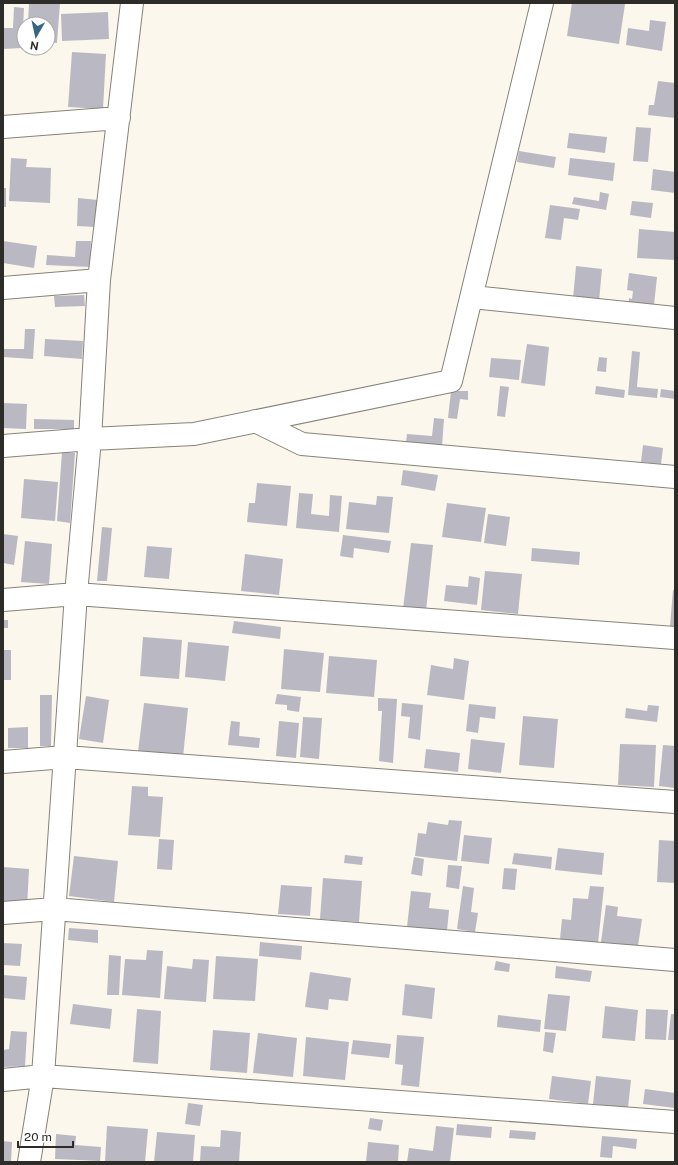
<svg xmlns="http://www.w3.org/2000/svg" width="678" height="1165" font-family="'Public Sans',sans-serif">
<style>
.building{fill:#bab8c2}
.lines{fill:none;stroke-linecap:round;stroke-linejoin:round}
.minor-casing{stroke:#868379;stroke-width:24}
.minor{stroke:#fff;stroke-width:22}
</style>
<rect width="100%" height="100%" fill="#fbf7ec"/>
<path class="building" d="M29,3H60L57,43L48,42V24H28Z
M572,3L625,4L619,44L567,36Z
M14,7L24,8L22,48L3,49V28H13Z
M108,12L109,39L62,41L61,14Z
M650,20L666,22L662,51L626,45L628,28L649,31Z
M72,52L106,54L103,109L68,107Z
M658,81L675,83V118L648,115L649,105H654Z
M636,127L651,128L648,162L633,161Z
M569,133L607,137L605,153L567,148Z
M519,151L556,157L554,168L517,162Z
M11,158L27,159L26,167L51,168L50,203L9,201Z
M570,158L615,163L613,181L568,175Z
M653,169L675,172V193L651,190Z
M3,188H6V207H3Z
M600,192L609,194L606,210L572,204L574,197L599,201Z
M78,198L98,200L96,227L77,226Z
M632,201L653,203L651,218L630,215Z
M550,205L580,209L578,220L564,218L561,240L545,238Z
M639,229L675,232V260L637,258Z
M3,241L37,246L34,268L3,263Z
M76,241H91L90,267L46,265L47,255L75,257Z
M576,266L602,269L599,301L573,299Z
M629,273L657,277L653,314L628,311L629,298L632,299L633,291L627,290Z
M84,295L85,306L55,307L54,296Z
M25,329H35L33,359L3,357V349H24Z
M45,339L83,341L82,359L44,356Z
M527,344L549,347L545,386L521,383Z
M632,351L640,352L637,387L658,389L657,398L628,395Z
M599,357L607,358L606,372L597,371Z
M491,358L521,360L519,380L489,377Z
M500,386L509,387L505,417L497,416Z
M596,386L625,390L624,398L595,394Z
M661,389L675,391V399L660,397Z
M451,391H468V400L460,399L457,419L448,418Z
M3,403L27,404L26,429L3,428Z
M434,418L444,419L442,446L406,442L407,434L432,436Z
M34,419L74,420V429H34Z
M643,445L663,448L661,464L641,462Z
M62,452L75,453L70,523L57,521Z
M403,470L438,475L435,491L401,485Z
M24,479L58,482L55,521L21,518Z
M257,483L291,486L287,526L247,522L249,503H255Z
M299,493L313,494L311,514L329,516L330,495L342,496L339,532L296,528Z
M377,496L393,497L389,533L346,529L349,502L376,505Z
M447,503L486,508L481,542L442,537Z
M488,514L510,517L506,546L484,543Z
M102,527L112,528L107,581H97Z
M3,534L18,536L14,565L3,563Z
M343,535L391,541L389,553L354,548L353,558L340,556Z
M25,541L52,544L49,584L21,582Z
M411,543L433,545L426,611L403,609Z
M147,546L172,548L169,579L144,577Z
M532,548L580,552L579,565L531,561Z
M245,554L283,559L279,595L241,591Z
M485,571L522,574L518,614L481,610Z
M469,576L480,578L477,605L444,601L446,585L468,587Z
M673,590H675V626H670Z
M3,620H8V628H3Z
M234,621L281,627L280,639L232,633Z
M143,637L182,640L179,679L140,676Z
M188,642L229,646L225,681L185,677Z
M284,649L324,653L320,692L281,689Z
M3,650H11V680H3Z
M329,656L377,660L374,697L326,693Z
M454,658L469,661L464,700L427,695L431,665L453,669Z
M277,694L301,697L299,712L287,710V705L275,704Z
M40,695H52L51,746H40Z
M86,696L109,700L103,743L79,739Z
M378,698L397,699L393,763L379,761L382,711H378Z
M144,703L188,708L183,757L138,752Z
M402,703L423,705L420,740L408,738L410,717L401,716Z
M469,704L496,707L495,719L480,717L478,733L466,731Z
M648,705L659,706L657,722L625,718L626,708L647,711Z
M523,716L558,719L554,768L519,765Z
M303,717L322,718L319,759L300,757Z
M231,721L240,722L239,736L260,738L259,748L228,745Z
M279,721L299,723L296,758L276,756Z
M28,727V748H8V728Z
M471,739L505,743L501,773L468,769Z
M620,744L656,745L654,787L618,785Z
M663,745L675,746V788L659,786Z
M426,749L460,753L458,772L424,768Z
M132,786L148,787V796L163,797L160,837L128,835Z
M449,820L462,821L457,861L415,856L418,833L426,834L428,822L448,825Z
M464,835L492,838L489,864L461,861Z
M159,839L174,840L172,870L157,869Z
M659,840L675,841V883L657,882Z
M558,848L604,853L602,875L555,870Z
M514,853L552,857L551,869L512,864Z
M345,855L363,857L362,865L344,863Z
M74,856L118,861L114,902L69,896Z
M414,857L424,859L422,876L411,874Z
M448,865L462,866L459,889L446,887Z
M3,867L29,869L27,907L3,905Z
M504,868L517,869L515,890L502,889Z
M323,878L362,881L359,922L320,919Z
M281,885L312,887L310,916L278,914Z
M463,886L474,888L471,912L478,913L475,932L457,929Z
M590,886L604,887L598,943L560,939L562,919L571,920L573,898L588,899Z
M411,891L431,893L429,908L449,910L447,931L407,927Z
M606,905L618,907L617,916L642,919L638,946L601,942Z
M69,928L98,930V943L68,940Z
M260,942L302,946L301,960L259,956Z
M3,943L22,944L20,966L3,965Z
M147,950L163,951L160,998L122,995L125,959L146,960Z
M109,955L121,956L119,995H107Z
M216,956L258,959L255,1001L213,999Z
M193,959L209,960L206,1002L164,999L167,966L192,969Z
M496,961L510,964L509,972L494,970Z
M556,966L592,971L590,982L555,978Z
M310,972L351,978L348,1001L329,999L328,1010L305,1007Z
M3,975L27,977L25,1000L3,998Z
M405,984L435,988L432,1019L402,1015Z
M548,994L570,996L566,1031L544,1029Z
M73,1004L112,1009L110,1029L70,1024Z
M605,1006L638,1010L635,1041L602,1038Z
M137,1009L161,1011L158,1064L133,1062Z
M646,1009L668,1010L666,1040L645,1039Z
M671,1014H675V1040H668Z
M498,1015L541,1020L540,1032L497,1027Z
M213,1030L250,1033L247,1073L210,1070Z
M11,1031L27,1032L25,1066L3,1067V1050L9,1049Z
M545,1032L556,1033L553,1053L543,1051Z
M258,1033L297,1038L293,1077L253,1073Z
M397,1035L424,1037L419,1087L401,1085L403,1065L395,1064Z
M306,1037L349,1042L345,1080L303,1076Z
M353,1040L391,1044L389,1058L351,1054Z
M552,1076L591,1081L588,1104L549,1099Z
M596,1076L631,1080L628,1108L593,1104Z
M645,1089L675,1093V1108L643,1104Z
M188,1103L203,1105L200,1126L185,1124Z
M370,1118L383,1120L381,1131L368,1129Z
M457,1124L492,1127L491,1138L456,1135Z
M107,1126L148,1129L145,1162H105Z
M436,1126L454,1128L450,1162H407L409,1148L433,1151Z
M221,1130L241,1132L239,1162H200L201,1146L220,1147Z
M510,1130L536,1132L535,1140L509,1138Z
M157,1132L195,1135L193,1162H154Z
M56,1134L76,1136L75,1145L101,1147L100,1161L55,1159Z
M602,1136L637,1139L636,1149L613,1146L612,1158L600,1157Z
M3,1141L12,1142L11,1162H3Z
M368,1142L399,1145L398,1162H366Z"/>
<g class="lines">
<defs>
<path id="minor" d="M3,127L119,118
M3,288L99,280
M472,297L675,318
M255,421L302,444L675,477
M3,446L90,439L194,434L451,381L542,3
M3,600L76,594L675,638
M3,762L65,757L675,802
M3,913L54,909L675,960
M3,1080L43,1076L675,1122
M29,1162L43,1076L76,594L90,439L99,280L132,3"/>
</defs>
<use href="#minor" class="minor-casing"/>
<use href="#minor" class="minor"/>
</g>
<rect width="678" height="1165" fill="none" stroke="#2e2c28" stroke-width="8"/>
<g transform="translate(36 36) rotate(189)"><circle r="19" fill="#ffffff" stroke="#ababa9"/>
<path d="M0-3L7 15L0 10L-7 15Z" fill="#356785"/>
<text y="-6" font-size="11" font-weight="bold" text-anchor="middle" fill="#2e2c28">N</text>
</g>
<path d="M18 1141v6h55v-6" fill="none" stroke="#2e2c28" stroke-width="2"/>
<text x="24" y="1141" font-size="12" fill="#2e2c28" stroke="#ffffff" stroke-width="3" paint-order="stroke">20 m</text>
</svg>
